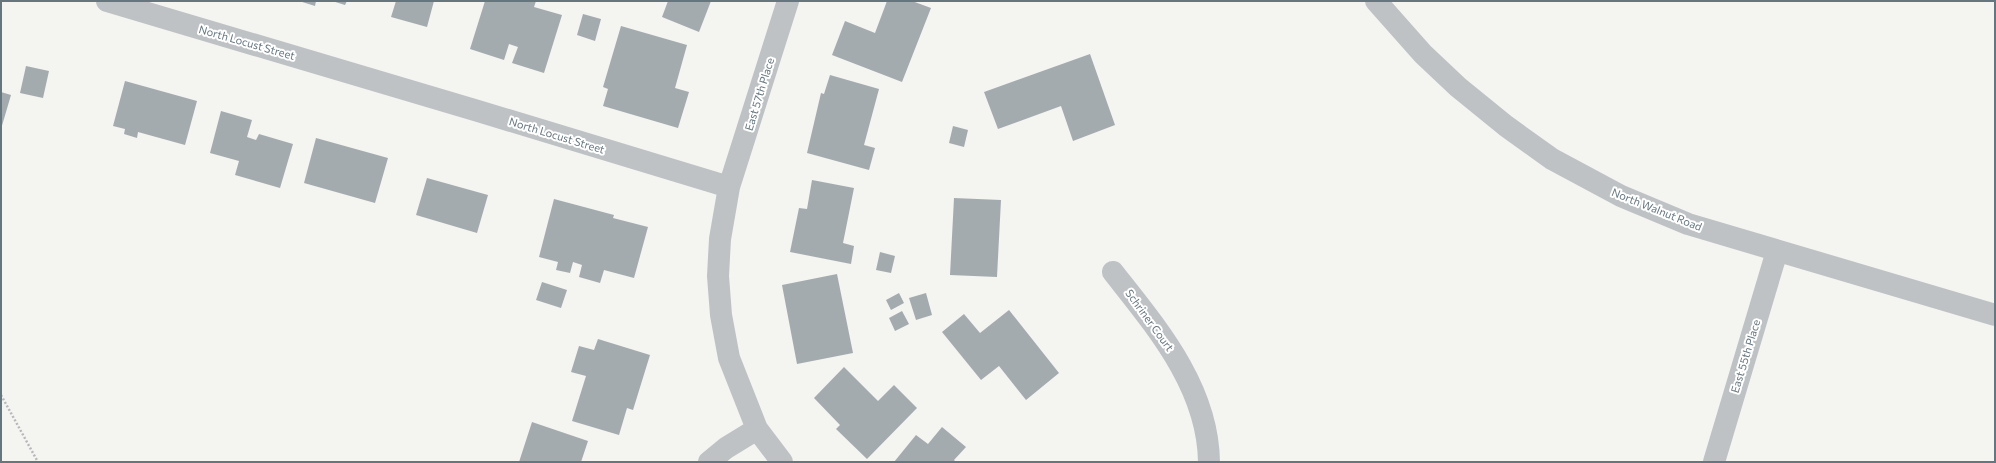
<svg xmlns="http://www.w3.org/2000/svg" width="1996" height="463" font-family="Commissioner,sans-serif">
<style>
.building{fill:#a4abaf}
.lines{fill:none;stroke-linecap:round;stroke-linejoin:round}
.path{stroke:#b6b9bb;stroke-width:2.5;stroke-dasharray:2 2;stroke-linecap:butt}
.minor{stroke:#bec2c5;stroke-width:22}
.labels{text-anchor:middle;dominant-baseline:central;stroke-width:4;stroke-linejoin:round;paint-order:stroke}
.street-label{font-size:11px;fill:#66767f;stroke:#fff}
</style>
<rect width="100%" height="100%" fill="#f4f4f1"/>
<path class="building" d="M299,1H316L315,6Z
M332,1H347L345,5Z
M396,1H434L427,27L391,17Z
M485,1H536L534,7L562,15L544,73L512,63L518,47L509,44L504,60L470,49Z
M668,1H711L699,32L662,17Z
M887,1H912L931,8L902,82L832,55L845,21L875,33Z
M583,14L601,19L595,41L577,35Z
M621,26L687,45L675,88L689,92L678,128L603,106L608,89L603,87Z
M1090,54L1115,125L1073,141L1061,106L998,129L984,92Z
M26,66L49,71L43,98L20,93Z
M830,75L879,89L864,145L875,148L869,170L807,153L821,93L824,94Z
M125,81L197,101L185,145L138,132L137,138L124,134L125,129L113,126Z
M1,92L11,95L1,129Z
M221,111L252,120L247,137L256,140L259,134L293,144L280,188L235,175L239,161L210,153Z
M953,126L968,130L964,147L949,143Z
M316,138L388,158L375,203L304,183Z
M427,178L488,195L477,233L416,215Z
M812,180L854,188L843,243L854,246L851,264L790,252L799,208L807,209Z
M954,198L1001,200L997,277L950,275Z
M554,199L614,215L613,218L648,227L634,278L604,270L600,283L579,277L582,265L573,262L570,273L556,270L558,262L539,257Z
M880,252L895,256L891,273L876,270Z
M837,274L853,353L797,364L782,285Z
M542,282L567,290L561,308L536,300Z
M899,293L904,303L891,310L886,300Z
M926,293L932,315L916,320L909,298Z
M1009,310L1059,373L1026,400L999,366L981,380L942,332L964,314L980,333Z
M902,311L909,324L895,331L889,318Z
M598,339L650,355L633,410L627,408L619,435L572,421L586,376L571,372L579,346L594,350Z
M844,367L878,401L894,385L917,408L867,459L836,429L840,425L814,398Z
M532,422L588,441L581,462H519Z
M942,427L966,447L954,460L956,462H894L916,435L928,444Z"/>
<g class="lines">
<path class="path" d="M1,395L38,462"/>
<path class="minor" d="M107,1L478,111L729,187
M1376,1L1423,54L1458,87L1506,126L1552,159L1621,196L1688,224L1995,315
M1113,272C1157,328 1208,387 1209,462
M709,462L726,448L757,429
M782,462L757,429L729,358L721,315L718,276L720,239L729,187L788,1
M1714,462L1777,251"/>
</g>
<g class="labels">
<g class="street-label">
<text transform="translate(247 42) rotate(16)">North Locust Street</text>
<text transform="translate(759 94) rotate(-73)">East 57th Place</text>
<text transform="translate(557 135) rotate(17)">North Locust Street</text>
<text transform="translate(1657 209) rotate(22)">North Walnut Road</text>
<text transform="translate(1150 320) rotate(54)">Schriner Court</text>
<text transform="translate(1745 356) rotate(-73)">East 55th Place</text>
</g>
</g>
<rect width="1996" height="463" fill="none" stroke="#66767f" stroke-width="4"/>
</svg>
